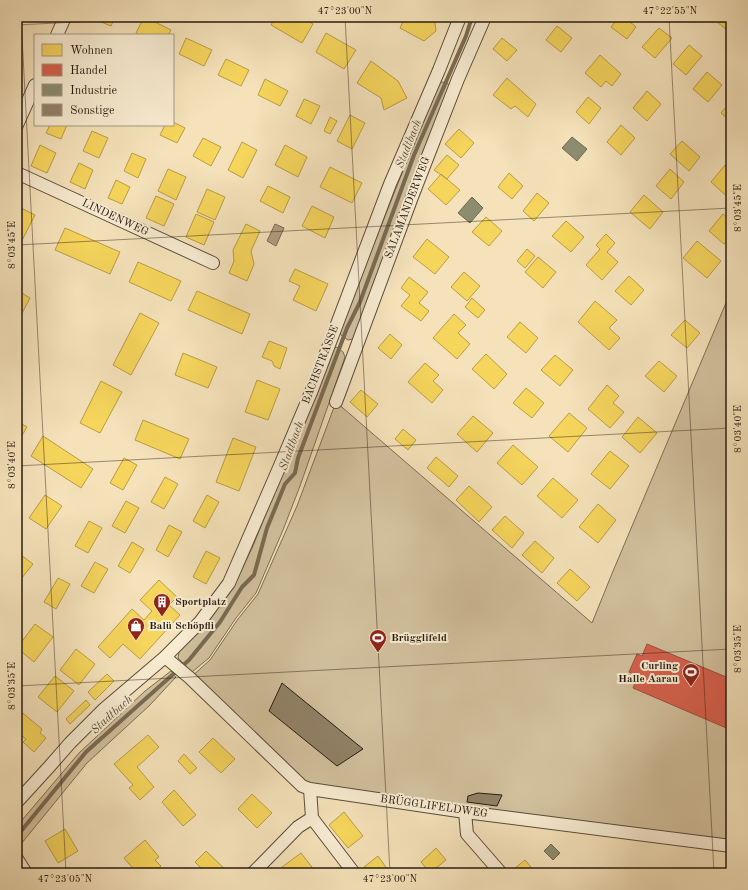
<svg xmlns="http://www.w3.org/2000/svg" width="748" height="890" font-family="'Old Standard TT',serif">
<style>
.green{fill:#d2c09d;stroke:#7c6e56}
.water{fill:#af9e80;stroke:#796a53}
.homes{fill:#f6d55c;stroke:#b89d45}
.shops{fill:#d6604d;stroke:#a24b3b}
.industry{fill:#8c8c6e;stroke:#6e6a52}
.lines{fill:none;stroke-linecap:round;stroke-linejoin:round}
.stream{stroke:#796a53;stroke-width:4}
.building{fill:#928268;stroke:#271b10}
.minor-casing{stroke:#5a4d3a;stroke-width:14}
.minor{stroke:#f8ecd2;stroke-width:12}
.ticks{fill:none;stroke:#271b10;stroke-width:1;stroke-opacity:0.45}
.labels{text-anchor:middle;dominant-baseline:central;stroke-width:4;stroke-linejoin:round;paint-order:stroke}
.street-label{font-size:11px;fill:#271b10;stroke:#f8ecd2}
.poi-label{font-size:11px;font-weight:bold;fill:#271b10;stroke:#f8ecd2;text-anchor:start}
.water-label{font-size:12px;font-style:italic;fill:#5d4f3d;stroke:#f8ecd2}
.neatline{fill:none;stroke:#271b10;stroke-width:1.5}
.ticks-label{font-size:10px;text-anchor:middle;fill:#271b10}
</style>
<rect width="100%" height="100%" fill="#f5e2ba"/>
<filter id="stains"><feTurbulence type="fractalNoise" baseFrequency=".005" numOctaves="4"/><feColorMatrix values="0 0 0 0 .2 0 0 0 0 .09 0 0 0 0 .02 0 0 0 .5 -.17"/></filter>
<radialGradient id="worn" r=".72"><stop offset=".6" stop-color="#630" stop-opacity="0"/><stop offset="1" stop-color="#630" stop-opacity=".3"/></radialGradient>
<path class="green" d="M439,81L451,85L353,339L348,340L341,335L339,331Z
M731,291V846L310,789L190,678L210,660L238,619L258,594L297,506L336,402L592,623L611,576Z
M337,347L343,352L345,357L300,486L283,530L256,593L236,618L209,658L192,672L178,658L179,652L207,622L235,584L253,546L332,349Z
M171,671L176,677L150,705L87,763L17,849V826L79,753L145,691Z"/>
<path class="water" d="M275,224L284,228L276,246L267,241Z"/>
<path class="homes" d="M95,17H115L111,26L94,19Z
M144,17H150L149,19L171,30L168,35H141L136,33Z
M275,17H301L313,24L302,43L271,25Z
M405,17H431L435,23L436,31L424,41L400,28Z
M619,17H624L636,27L627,39L611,27Z
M711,17H731V27L728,31Z
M557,26L572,38L561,52L546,40Z
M659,28L672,38L655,58L642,47Z
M326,33L356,50L344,69L316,52Z
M186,38L212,50L204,66L179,54Z
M502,38L517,50L507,61L493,49Z
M689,45L702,56L686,75L673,64Z
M600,55L621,74L612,86L606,81L601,87L585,73Z
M226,59L249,70L241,86L218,75Z
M371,61L398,81L407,98L384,110L381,98L357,83Z
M707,72L722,85L708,102L693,89Z
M507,78L536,104L528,117L515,106L511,109L493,95Z
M265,79L288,91L280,106L258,95Z
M647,91L661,104L647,121L633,108Z
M588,97L601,108L589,124L576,112Z
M304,99L320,106L311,124L296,116Z
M731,101V122L721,113Z
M350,115L365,123L352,149L337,141Z
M330,117L337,121L330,134L324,131Z
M173,122L185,128L177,143L160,135L165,125H173Z
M50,125H67L61,139L46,133Z
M621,125L635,138L621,155L607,142Z
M459,129L474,143L461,158L445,144Z
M92,131L108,138L99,158L83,151Z
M203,138L221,147L211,166L193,156Z
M682,141L700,157L689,171L670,154Z
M242,142L257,150L243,178L228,170Z
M40,145L56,153L47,173L31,166Z
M285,145L307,157L298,177L275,165Z
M132,153L146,159L138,178L124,171Z
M447,155L459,165L447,179L434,170Z
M79,163L93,170L85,189L70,182Z
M725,165L731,171V200L711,182Z
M330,167L362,183L352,203L320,187Z
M168,169L186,177L176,200L158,191Z
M670,169L684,182L671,199L656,186Z
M509,173L523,186L512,199L498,187Z
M441,174L460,190L446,205L428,189Z
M116,180L130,187L122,204L108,198Z
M268,186L290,197L283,213L260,201Z
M207,189L225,197L215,220L197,212Z
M537,193L549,203L534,221L523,211Z
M644,195L663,212L650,229L630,212Z
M156,196L174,204L164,226L146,218Z
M17,206L35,215L17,250Z
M312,206L334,217L325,238L302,226Z
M196,214L214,222L204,245L186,237Z
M723,214L731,221V235L724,244L709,231Z
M486,217L502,231L489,246L472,232Z
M566,221L584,237L571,252L552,236Z
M246,224L260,231L251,251L254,264L247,281L229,273L234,261L233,250Z
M65,228L120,252L110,274L55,250Z
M606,234L615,243L607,252L618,262L602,280L586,265L600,249L596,245Z
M427,239L449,257L435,274L413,257Z
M697,241L721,261L707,278L683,258Z
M527,249L535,256L525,268L517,261Z
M538,257L556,272L543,288L525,272Z
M138,262L181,281L171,301L129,282Z
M295,269L328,284L316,311L293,300L300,286L289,281Z
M464,272L480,286L467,301L451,287Z
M629,276L644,290L631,305L615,291Z
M409,277L428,292L419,303L429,311L421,321L401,306L410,295L401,288Z
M17,290L30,298L20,317L17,316Z
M197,291L250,314L242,334L188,310Z
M472,298L485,310L478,318L465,307Z
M595,301L617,320L609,328L620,338L609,350L578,322Z
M140,313L159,323L131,375L113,365Z
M454,314L466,325L458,333L470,344L457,359L433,338Z
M685,320L700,333L687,348L671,335Z
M520,322L538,338L526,353L507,337Z
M390,334L402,345L391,359L378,348Z
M269,341L287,348L280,369L274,366L272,361L262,357Z
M183,353L217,367L208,388L175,375Z
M486,354L507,374L494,389L472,369Z
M555,355L573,370L560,386L541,370Z
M659,361L677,376L664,392L645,376Z
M425,363L439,375L433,381L443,390L432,403L408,382Z
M257,380L280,389L268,420L245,412Z
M101,381L122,392L100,433L80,423Z
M607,385L619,396L613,403L624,412L610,428L588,409Z
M526,388L544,403L532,418L513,403Z
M361,390L378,404L367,417L350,402Z
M569,413L587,428L568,452L549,436Z
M473,416L493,433L477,452L457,434Z
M638,417L657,433L640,453L622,437Z
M143,420L189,439L180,459L135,440Z
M17,421L27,427L17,444Z
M403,429L416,440L408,450L395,439Z
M43,436L93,469L81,488L31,456Z
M233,438L256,447L239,491L216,482Z
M513,445L538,467L522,485L497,463Z
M610,451L629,466L610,489L591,474Z
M436,457L458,476L449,487L427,468Z
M124,458L137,465L123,490L110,483Z
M165,477L178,484L164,509L151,502Z
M553,478L578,500L562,518L537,496Z
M469,486L492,507L479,522L456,500Z
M45,495L62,506L46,529L29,518Z
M207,495L219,502L205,528L193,521Z
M126,501L139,508L125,533L112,526Z
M598,504L616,520L598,543L579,527Z
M505,516L524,533L512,548L492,530Z
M89,521L102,528L88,553L75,546Z
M169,525L182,532L168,557L156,550Z
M535,541L554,558L542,573L522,555Z
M132,542L144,549L130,573L118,566Z
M206,551L220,558L206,584L193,577Z
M17,552L33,564L17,584Z
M95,562L108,569L94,593L81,586Z
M570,569L590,587L577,601L557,583Z
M58,578L70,584L56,609L44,602Z
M159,580L177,597L169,605L180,615L140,659L123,644L110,658L98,647L132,609L144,620L152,611L140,600Z
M35,624L53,637L34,662L17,648Z
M76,649L95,664L79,685L60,670Z
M107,674L114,681L95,700L88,692Z
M55,676L74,691L57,712L38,697Z
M86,700L90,705L70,724L66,719Z
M19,710L42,729L40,733L46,738L34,752L23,742L26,739L17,732V713Z
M148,735L159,747L137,767L154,787L140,800L129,788L133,785L114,764Z
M213,738L235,759L221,773L199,752Z
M184,754L197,768L190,774L178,761Z
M174,790L196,815L183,826L162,802Z
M252,794L272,813L257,828L238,809Z
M344,812L363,836L348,848L329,825Z
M65,829L78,851L58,863L45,841Z
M145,840L159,857L155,860L161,866L153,873H137L124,858Z
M436,848L446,860L430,873L421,862Z
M206,851L227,871L226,873H206L195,862Z
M301,853L315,871L312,873H287L282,867Z
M378,856L390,873H368L364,867Z
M525,860L536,873H509Z
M716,868L721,873H710Z"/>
<path class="shops" d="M647,644L731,679V730L633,688L638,676L629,672L637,654L642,656Z"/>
<path class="industry" d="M572,137L587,149L577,161L562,148Z
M472,197L483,208L470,223L458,213Z
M551,844L560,853L553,860L544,851Z"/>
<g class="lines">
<path class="stream" d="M17,836L86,752L189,660L220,622L242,587L254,575L267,528L285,484L295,473L298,458L347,328L360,302L414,155L466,36L472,17"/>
</g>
<path class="building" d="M282,683L363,749L337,766L269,711Z
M478,793L502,795L497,806L467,802L468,796Z"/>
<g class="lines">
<defs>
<path id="minor" d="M57,35L65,17
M17,125L35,85
M17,173L213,263
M336,402L412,197L458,79L485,17
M165,657L190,678L302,786L310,789L465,812L731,846
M310,789L312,818L354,873
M17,802L49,767L70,743L104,709L165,657L200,622L229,583L279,468L312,390L390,184L439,70L460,17
M465,812L467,834L501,873
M17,859L26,873
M253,873L298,827L312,818"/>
</defs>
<use href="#minor" class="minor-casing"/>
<use href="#minor" class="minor"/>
</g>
<path class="ticks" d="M21,17L66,873M345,17L390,873M669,17L714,873M17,25L174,17M17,245L731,208M17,466L731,428M17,686L731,649M650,873L731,869"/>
<defs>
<symbol id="building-pin" viewBox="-11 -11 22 30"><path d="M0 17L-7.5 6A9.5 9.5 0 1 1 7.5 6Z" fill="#8f2418" stroke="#f8ecd2"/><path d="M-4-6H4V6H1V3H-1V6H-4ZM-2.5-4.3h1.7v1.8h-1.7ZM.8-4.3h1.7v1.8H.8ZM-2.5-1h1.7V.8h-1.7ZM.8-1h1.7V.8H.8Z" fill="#fff"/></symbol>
<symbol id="shop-pin" viewBox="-11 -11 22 30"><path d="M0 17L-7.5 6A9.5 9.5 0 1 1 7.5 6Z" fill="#8f2418" stroke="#f8ecd2"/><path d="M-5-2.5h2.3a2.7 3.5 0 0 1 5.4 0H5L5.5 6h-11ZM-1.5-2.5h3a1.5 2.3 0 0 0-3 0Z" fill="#fff"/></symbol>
<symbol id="stadium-pin" viewBox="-11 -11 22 30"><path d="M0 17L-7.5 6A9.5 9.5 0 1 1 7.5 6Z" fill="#8f2418" stroke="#f8ecd2"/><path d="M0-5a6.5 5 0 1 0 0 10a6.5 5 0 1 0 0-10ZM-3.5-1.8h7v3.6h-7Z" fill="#fff"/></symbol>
</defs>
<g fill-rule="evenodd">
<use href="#building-pin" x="152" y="592" width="20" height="27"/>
<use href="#shop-pin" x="126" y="616" width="20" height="27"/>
<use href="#stadium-pin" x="368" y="628" width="20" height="27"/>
<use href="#stadium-pin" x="681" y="662" width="20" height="27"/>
</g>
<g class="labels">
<g class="street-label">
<text transform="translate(408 208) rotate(-69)">SALAMANDERWEG</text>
<text transform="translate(115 218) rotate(25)">LINDENWEG</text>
<text transform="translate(321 365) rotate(-69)">BACHSTRASSE</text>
<text transform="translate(434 807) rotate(8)">BRÜGGLIFELDWEG</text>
</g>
<g class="poi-label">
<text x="175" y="602">Sportplatz</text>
<text x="149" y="626">Balü Schöpfli</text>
<text x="391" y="638">Brügglifeld</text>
<text x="678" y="666" text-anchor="end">Curling<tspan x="678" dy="13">Halle Aarau</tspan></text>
</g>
<g class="water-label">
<text transform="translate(409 144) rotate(-68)">Stadtbach</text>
<text transform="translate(292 446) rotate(-70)">Stadtbach</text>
<text transform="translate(112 715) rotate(-42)">Stadtbach</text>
</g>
</g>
<rect width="748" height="890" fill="none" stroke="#f5e2ba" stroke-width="44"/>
<rect x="34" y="34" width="140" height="92" fill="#f8ecd2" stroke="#a49884"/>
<rect x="42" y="44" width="20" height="12" fill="#f6d55c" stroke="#a49884"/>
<text x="70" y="54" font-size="12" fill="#271b10">Wohnen</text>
<rect x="42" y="64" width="20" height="12" fill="#d6604d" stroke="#a49884"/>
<text x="70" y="74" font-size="12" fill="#271b10">Handel</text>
<rect x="42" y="84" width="20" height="12" fill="#8c8c6e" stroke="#a49884"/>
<text x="70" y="94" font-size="12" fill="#271b10">Industrie</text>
<rect x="42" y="104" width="20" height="12" fill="#928268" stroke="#a49884"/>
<text x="70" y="114" font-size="12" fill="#271b10">Sonstige</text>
<rect x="22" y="22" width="704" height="846" class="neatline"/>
<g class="ticks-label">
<text x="345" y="14">47°23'00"N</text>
<text x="670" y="14">47°22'55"N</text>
<text transform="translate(737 208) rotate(-90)" y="4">8°03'45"E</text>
<text transform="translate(11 245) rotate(-90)" y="4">8°03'45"E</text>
<text transform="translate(737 429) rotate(-90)" y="4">8°03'40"E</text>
<text transform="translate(11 465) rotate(-90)" y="4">8°03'40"E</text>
<text transform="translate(737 649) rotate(-90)" y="4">8°03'35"E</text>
<text transform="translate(11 686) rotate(-90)" y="4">8°03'35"E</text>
<text x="65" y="882">47°23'05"N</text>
<text x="390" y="882">47°23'00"N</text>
</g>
<rect width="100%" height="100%" filter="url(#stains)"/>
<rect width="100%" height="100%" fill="url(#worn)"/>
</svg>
